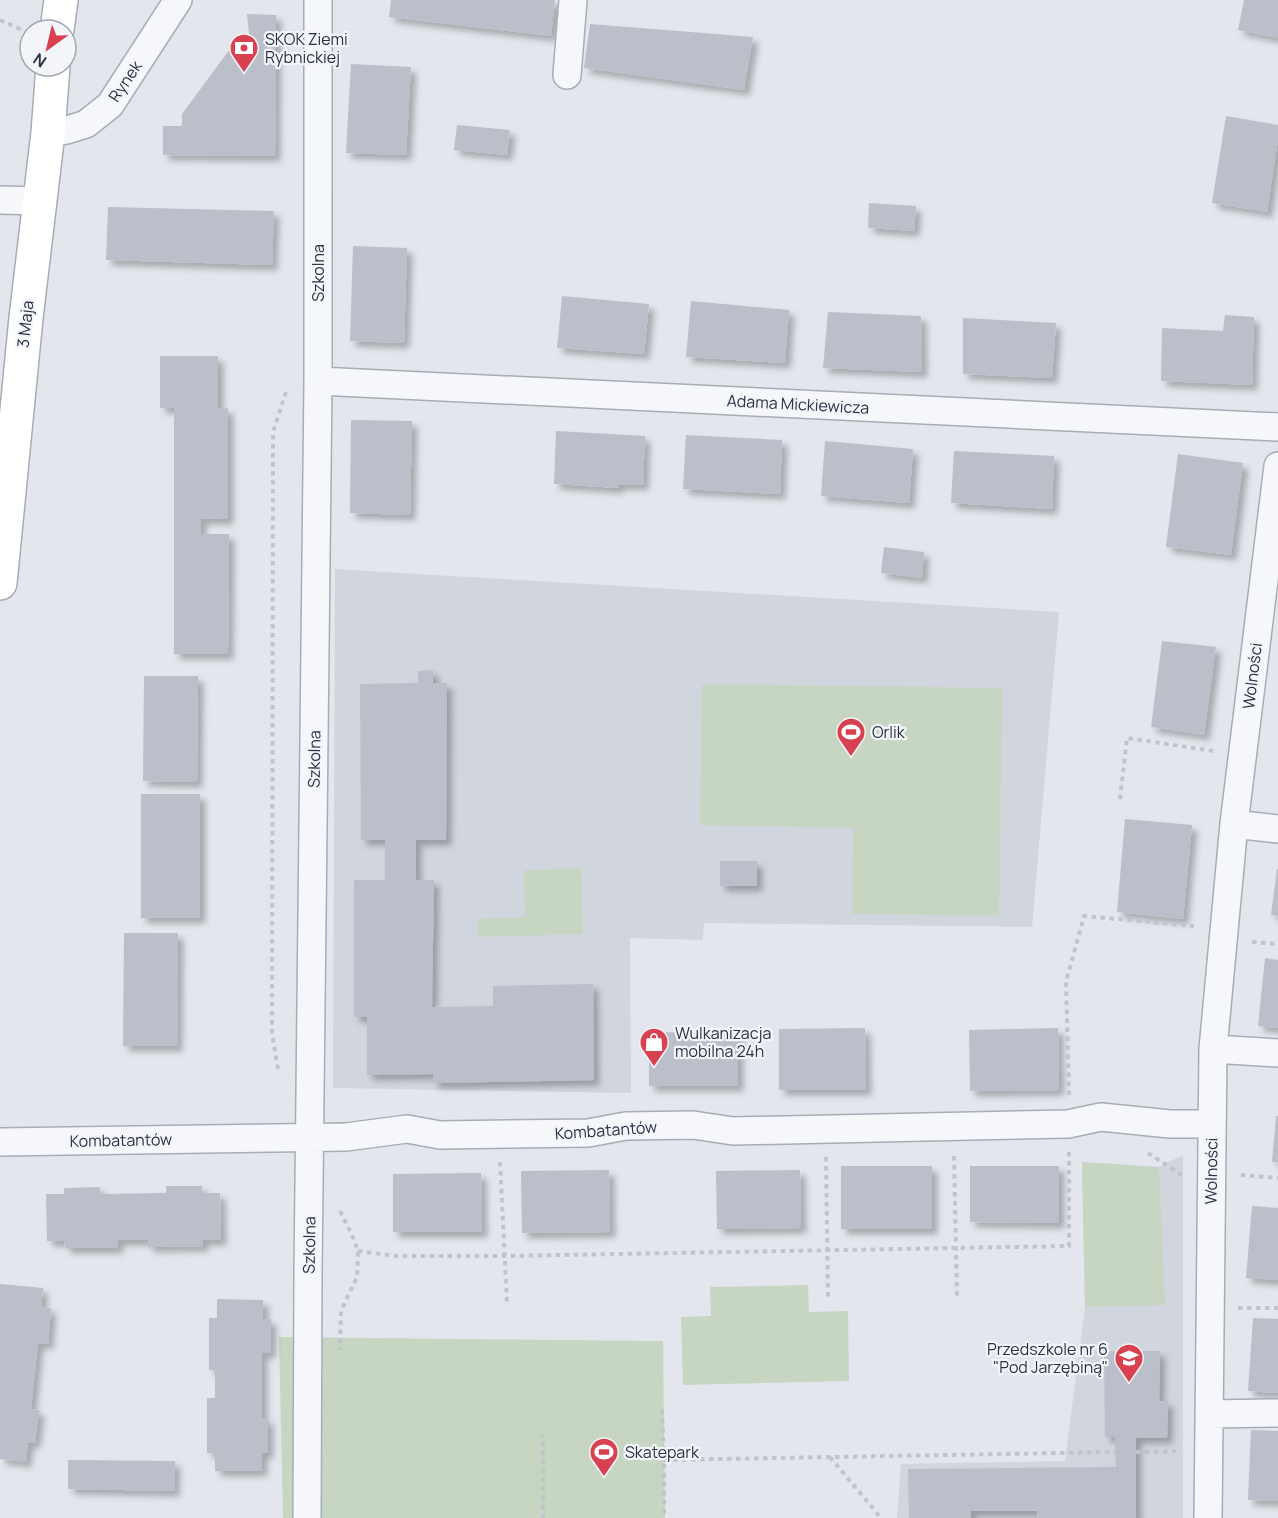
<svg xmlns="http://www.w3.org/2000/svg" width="1278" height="1518" viewBox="0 0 1278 1518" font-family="Manrope,sans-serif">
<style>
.built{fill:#d1d5de}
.green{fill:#c7d6c3}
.building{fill:#babfca;filter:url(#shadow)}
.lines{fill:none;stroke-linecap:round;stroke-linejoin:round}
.minor-casing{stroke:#a7acb7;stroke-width:30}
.secondary-casing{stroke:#a7acb7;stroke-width:36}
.path{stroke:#c1c4cb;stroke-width:4;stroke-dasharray:4.5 4.5;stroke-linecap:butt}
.minor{stroke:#f6f7fa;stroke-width:27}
.secondary{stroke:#fff;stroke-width:33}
.labels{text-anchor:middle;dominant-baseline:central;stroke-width:4.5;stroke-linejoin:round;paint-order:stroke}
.poi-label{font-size:16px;fill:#293245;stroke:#f3f5f9;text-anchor:start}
.street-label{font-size:16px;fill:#293245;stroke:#f3f5f9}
</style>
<defs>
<filter id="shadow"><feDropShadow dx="5.5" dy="5.5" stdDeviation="3" flood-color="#0004"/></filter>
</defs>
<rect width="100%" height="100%" fill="#e3e6ec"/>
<path class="built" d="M335 569 1059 612 1032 927 704 923 703 940 630 938 631 1093 333 1088Z
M1183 1155V1518H897L901 1464 1065 1461 1085 1307 1082 1162 1159 1167Z"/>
<path class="green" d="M702 684 1002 688 999 916 852 914 853 828 700 825Z
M581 868 583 934 478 937V919L525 917 524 870Z
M1082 1162 1159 1167 1165 1305 1085 1307Z
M808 1285 809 1312 848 1311 849 1381 683 1385 681 1317 711 1316 710 1287Z
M279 1337 663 1341 665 1518H283Z"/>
<path class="building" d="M391 0H555L551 36 389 17Z
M1244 0H1278V38L1238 30Z
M247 14 276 15 275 156 163 155V126H182V114L241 34H249Z
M590 24 753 37 744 90 584 68Z
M351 64 411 67 406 155 346 153Z
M1226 116 1278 125V139L1267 212 1212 203Z
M457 125 510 130 507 155 454 150Z
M869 203 916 206 914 231 868 228Z
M108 207 274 211 272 265 106 260Z
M353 246 407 248 404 343 350 341Z
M562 296 649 304 644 354 557 348Z
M691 301 789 310 785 363 686 357Z
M828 312 921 316 922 372 823 368Z
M1225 315 1254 317 1252 385 1161 381 1162 328 1223 331Z
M963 318 1056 323 1052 378 963 374Z
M160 356H218V409L228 408V519H201V534H229L228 654H174V408H160Z
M351 420 412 421 410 515 350 513Z
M556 431 645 436 643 485 619 484 618 488 554 484Z
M686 435 782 440 780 494 683 489Z
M825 441 913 449 909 503 821 496Z
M954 451 1054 456 1052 509 951 503Z
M1178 454 1243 463 1231 555 1166 547Z
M884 547 924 552 922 578 881 573Z
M1162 641 1216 647 1204 735 1151 727Z
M433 670V683H447L446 840H416V880H434L432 1007 493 1006V986L593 984 594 1080 433 1083V1074L367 1075V1017H354V880H385V840H361L360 684 418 683V671Z
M144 676H198L197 782 143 781Z
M141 794H200V918H141Z
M1125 819 1192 825 1183 919 1117 912Z
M720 861H757V886H720Z
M1277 869H1278V916L1271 915Z
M124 933H178L177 1046H123Z
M1265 958 1278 960V1028L1258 1026Z
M865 1028 866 1090H779V1029Z
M1058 1028 1059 1090 970 1091 969 1030Z
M649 1032 738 1033V1086H649Z
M1276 1116H1278V1162H1272Z
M841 1166H932V1229H841Z
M970 1166H1059V1223L970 1222Z
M609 1170 610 1232 522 1233 521 1171Z
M800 1170 801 1228 717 1229 716 1171Z
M481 1173 482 1232H393V1174Z
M166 1186H202V1193H220L221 1240H203V1246L148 1247V1240H118V1248H65L64 1241H47L46 1194H64V1188L100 1187V1194L166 1193Z
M1252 1206 1278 1208V1280L1246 1278Z
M0 1284 43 1288 41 1307 51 1308 48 1344 38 1343 31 1409 39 1410 35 1443 28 1442 26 1462 0 1459Z
M217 1299 263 1300V1319H271L270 1353H262V1419L268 1418V1453H262V1471H215V1453H207V1398H215V1370H209V1318H217Z
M1253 1318 1278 1319V1393L1248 1391Z
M1104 1351H1160L1159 1401H1168L1167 1438H1136V1518H1038L1037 1511H971V1518H909L908 1469 1116 1467 1115 1437H1105Z
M1251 1430 1278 1431V1501L1248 1500Z
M68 1460 175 1461 174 1491 68 1489Z"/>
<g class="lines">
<g class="minor-casing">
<path id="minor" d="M567 75 573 0
M48 133 67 130 86 124 110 105 178 0
M0 200 39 201
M318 381 1278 427
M1234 824 1278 829
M1213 1049 1278 1053
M0 1142 346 1137 407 1129 440 1135 588 1133 626 1126 693 1125 733 1131 1068 1124 1101 1117 1170 1124H1211
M1209 1414 1278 1413
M307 1518 308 1273 318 381V0
M1208 1518 1213 1049 1234 824 1278 466"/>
</g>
<g class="secondary-casing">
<path id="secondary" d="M57 30 61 0
M0 583 26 318 48 133 53 66"/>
</g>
<path class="path" d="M0 20 27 32
M1120 799 1127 738 1214 751
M1252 942 1278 944
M278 1069 272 1033 273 432 287 389
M1069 1095 1066 982 1084 916 1194 926
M1148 1153 1182 1175
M954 1156 957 1296
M826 1157 828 1300
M500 1162 507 1302
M1241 1175 1278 1178
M340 1211 352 1235 358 1251 357 1277 341 1311 340 1350
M358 1251 396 1256H503L1069 1246V1152
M1238 1308H1278
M662 1410 664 1460V1518
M1136 1452 1180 1451
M830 1457 881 1518
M664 1460 1116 1452
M543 1518V1434"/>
<use href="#minor" class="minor"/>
<use href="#secondary" class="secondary"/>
</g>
<defs>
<g id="bank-pin" transform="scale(1.5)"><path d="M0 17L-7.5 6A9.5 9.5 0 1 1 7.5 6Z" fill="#d74150" stroke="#f3f5f9"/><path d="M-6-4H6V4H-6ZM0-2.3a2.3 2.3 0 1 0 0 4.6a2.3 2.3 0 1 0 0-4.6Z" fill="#fff"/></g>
<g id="stadium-pin" transform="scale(1.5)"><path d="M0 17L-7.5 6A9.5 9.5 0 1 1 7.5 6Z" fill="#d74150" stroke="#f3f5f9"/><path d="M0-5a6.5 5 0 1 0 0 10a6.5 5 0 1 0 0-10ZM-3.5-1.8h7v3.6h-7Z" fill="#fff"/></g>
<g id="shop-pin" transform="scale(1.5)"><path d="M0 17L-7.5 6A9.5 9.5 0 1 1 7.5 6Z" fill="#d74150" stroke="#f3f5f9"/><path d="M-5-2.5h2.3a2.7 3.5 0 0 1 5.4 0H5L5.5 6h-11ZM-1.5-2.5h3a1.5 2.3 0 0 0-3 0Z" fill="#fff"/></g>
<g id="school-pin" transform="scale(1.5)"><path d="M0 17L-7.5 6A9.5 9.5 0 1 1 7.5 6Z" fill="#d74150" stroke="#f3f5f9"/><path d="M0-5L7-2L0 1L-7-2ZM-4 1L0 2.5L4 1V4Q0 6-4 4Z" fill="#fff"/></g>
</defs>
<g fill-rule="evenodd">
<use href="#bank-pin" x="244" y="48"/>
<use href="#stadium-pin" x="851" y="732"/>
<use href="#shop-pin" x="654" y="1042"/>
<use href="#school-pin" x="1129" y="1358"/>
<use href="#stadium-pin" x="604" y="1452"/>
</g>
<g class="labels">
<g class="poi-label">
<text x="265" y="39">SKOK Ziemi<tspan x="265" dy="18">Rybnickiej</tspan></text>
<text x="872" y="732">Orlik</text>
<text x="675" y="1033">Wulkanizacja<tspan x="675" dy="18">mobilna 24h</tspan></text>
<text x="1108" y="1349" text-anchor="end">Przedszkole nr 6<tspan x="1108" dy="18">"Pod Jarzębiną"</tspan></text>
<text x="625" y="1452">Skatepark</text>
</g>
<g class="street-label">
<text transform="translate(125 81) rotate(-56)">Rynek</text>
<text transform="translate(318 273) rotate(-90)">Szkolna</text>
<text transform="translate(25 324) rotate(-84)">3 Maja</text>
<text transform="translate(798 404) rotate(3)">Adama Mickiewicza</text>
<text transform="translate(1252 676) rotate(-83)">Wolności</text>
<text transform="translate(314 759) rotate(-89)">Szkolna</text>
<text transform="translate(606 1130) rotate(-4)">Kombatantów</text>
<text transform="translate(121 1140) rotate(-1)">Kombatantów</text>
<text transform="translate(1211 1171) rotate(-89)">Wolności</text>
<text transform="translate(309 1245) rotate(-89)">Szkolna</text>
</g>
</g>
<g transform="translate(48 48) rotate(214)"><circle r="28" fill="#f3f5f9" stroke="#a2a7b1" stroke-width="1.5"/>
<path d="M0-4.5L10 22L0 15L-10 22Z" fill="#d74150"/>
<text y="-9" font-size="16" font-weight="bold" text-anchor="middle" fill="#293245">N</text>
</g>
</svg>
